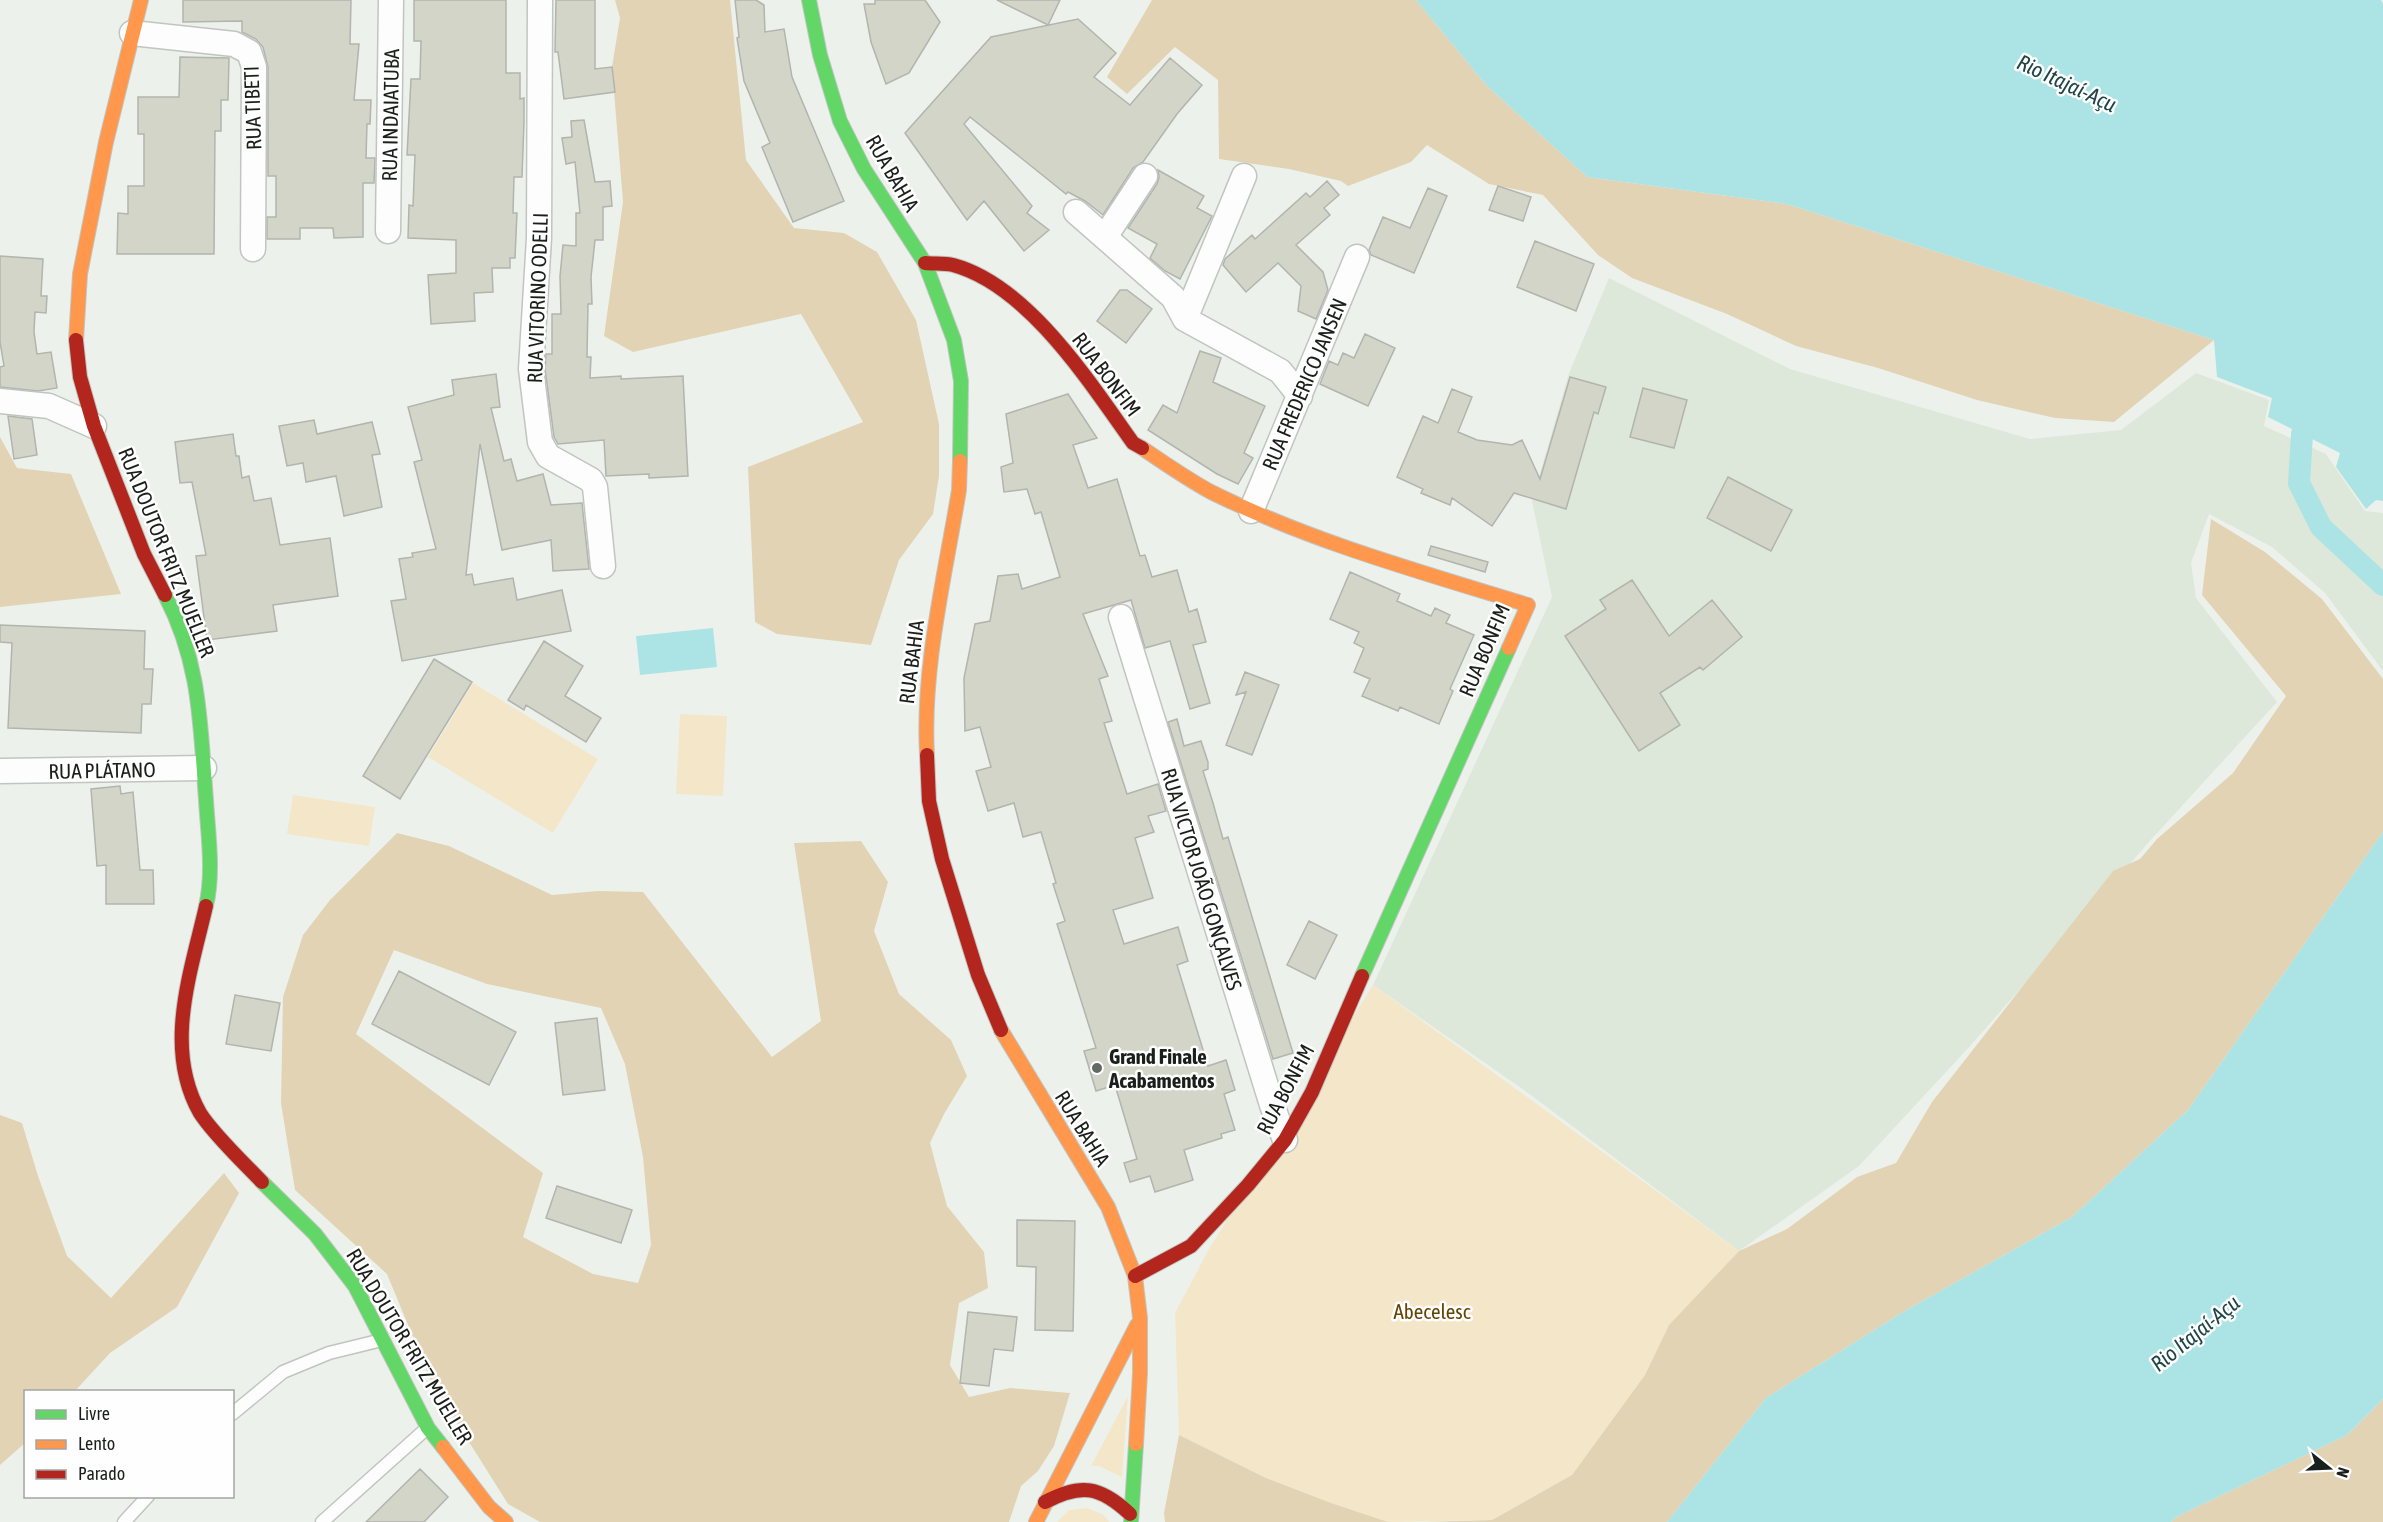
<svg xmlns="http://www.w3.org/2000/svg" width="2383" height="1522" viewBox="0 0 2383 1522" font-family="'Asap Condensed',sans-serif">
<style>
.built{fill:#dde8da}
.green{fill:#f4e6c9}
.forest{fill:#e2d3b4;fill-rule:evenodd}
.water{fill:#ace3e5}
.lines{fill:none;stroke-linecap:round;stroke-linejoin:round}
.canal{stroke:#ace3e5;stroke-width:22}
.building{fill:#d3d5c8;stroke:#b2b4ae;stroke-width:1.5}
.lane-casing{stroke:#c1c5c1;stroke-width:15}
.street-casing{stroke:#c1c5c1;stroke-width:27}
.fast-casing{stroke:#c1c5c1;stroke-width:16}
.slow-casing{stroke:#c1c5c1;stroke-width:16}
.jam-casing{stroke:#c1c5c1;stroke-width:16}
.lane{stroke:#fcfdfc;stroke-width:12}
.street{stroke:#fcfdfc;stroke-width:24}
.fast{stroke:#63d668;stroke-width:14}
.slow{stroke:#ff974d;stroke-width:14}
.jam{stroke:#b3261e;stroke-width:14}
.poi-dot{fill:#646964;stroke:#fefefe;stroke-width:2}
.labels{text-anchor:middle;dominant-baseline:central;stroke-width:5;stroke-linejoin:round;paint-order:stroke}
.street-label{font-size:21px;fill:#1b1f1b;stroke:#fefefe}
.poi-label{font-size:21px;font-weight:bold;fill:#1b1f1b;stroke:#fefefe;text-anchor:start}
.park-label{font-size:21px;fill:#644504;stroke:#fefefe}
.water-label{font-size:22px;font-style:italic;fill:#204547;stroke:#fefefe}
</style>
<rect width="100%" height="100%" fill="#ecf2eb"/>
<path class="built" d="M1609 278 1790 369 2030 439 2121 430 2196 373 2269 400 2264 426 2326 454 2365 511 2383 513V671L2325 593 2272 547 2209 514 2191 563 2196 598 2277 702 2149 842 1971 1045 1859 1166 1739 1251 1528 1093 1373 985 1552 597 1532 501 1569 373Z"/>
<path class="green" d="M473 683 598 759 553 833 428 757Z
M680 714 727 716 723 796 676 794Z
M293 795 375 807 369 846 287 834Z
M1373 985 1739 1251 1669 1325 1645 1375 1572 1475 1492 1520 1388 1522 1331 1503 1266 1478 1179 1435 1175 1313 1209 1249Z
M1128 1396 1122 1477 1099 1466H1091Z
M1087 1508 1104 1515 1109 1522H1057L1069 1510Z"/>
<path class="forest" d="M615 0H730L746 160 794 228 844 233 877 252 916 320 939 424V476L933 514 899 560 871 645 777 634 755 622 748 467 863 422 801 314 633 352 604 336 623 202 612 67 620 18Z
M1152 0H1416L1486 85 1587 177 1787 204 2214 340 2114 422 2055 418 1977 400 1878 368 1796 346 1727 314 1632 278 1598 255 1543 195 1489 184 1427 145 1411 162 1348 186 1341 181 1289 169 1219 159 1218 80 1175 47 1127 94 1107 77Z
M0 437 17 468 71 474 121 594 0 607Z
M2211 519 2265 552 2322 599 2383 679V832L2188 1110 2072 1217 1903 1312 1766 1398 1667 1522H1426L1492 1520 1572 1475 1645 1375 1669 1325 1739 1251 1787 1229 1857 1177 1896 1163 1932 1102 2113 871 2140 859 2157 839 2233 773 2286 696 2202 595Z
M397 833 449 846 552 895 598 891 643 892 772 1057 821 1021 794 843 861 841 888 882 874 931 899 994 951 1040 967 1076 944 1114 930 1143 947 1206 984 1252 988 1288 959 1303 950 1365 969 1397 1010 1388 1070 1393 1054 1446 1038 1471 1021 1486 1009 1522H540L508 1504 432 1383 387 1274 295 1190 281 1103 283 997 303 935 330 900ZM394 950 487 984 601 1008 625 1064 643 1157 651 1245 638 1283 593 1274 523 1237 543 1173 356 1034Z
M0 1115 22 1123 38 1176 67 1256 111 1298 224 1173 239 1193 177 1307 110 1353 75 1391 26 1392 25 1443 0 1465Z
M2383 1399V1522H2171L2178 1516 2347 1435Z
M1179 1435 1266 1478 1331 1503 1388 1522H1165L1164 1513Z"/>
<path class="water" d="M1416 0H2381L2383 4V501L2376 500 2366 509 2336 467 2340 453 2268 417 2272 398 2217 377 2214 340 1787 204 1587 177 1486 85Z
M713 628 717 667 640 675 636 636Z
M2383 832V1399L2347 1435 2178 1516 2171 1522H1667L1766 1398 1903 1312 2072 1217 2188 1110Z"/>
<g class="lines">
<path class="canal" d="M2302 434 2299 483 2321 527 2383 585"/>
</g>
<path class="building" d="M183 0H351L350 44H359L354 100H371L370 124H367L366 158H375L374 183H363V237L334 238 333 228H300V239H267V217H276V176H268V67L263 47 256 39 242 32V21L183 22Z
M414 0H506V73H520V99L524 98V122L522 177H514L513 213H517L515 258H510V268H492L493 292 474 293 475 321 431 324 428 275 456 273V240L408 238 409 205 413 206 415 155H407L411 79H420L421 41H414Z
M556 0H595V69L612 67 615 92 564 99 558 52H555Z
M735 0H756L764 5 765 32 784 29 792 77 844 201 793 222 762 147 770 143 744 81 737 38 739 37Z
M875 0H925L940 22 909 73 886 84 871 42 864 4H875Z
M997 0H1060L1048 25Z
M1078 19 1116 53 1094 77 1130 105 1170 58 1202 85 1177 114 1143 162 1133 168 1103 215 1085 201 1068 192 1066 194 970 117 964 124 1032 206 1027 213 1049 230 1024 251 984 201 967 220 905 133 991 37Z
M180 57 229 58 228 100H221V131H215L214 254H117L118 213 128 214V186H144V134H138V97H179Z
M584 120 595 182 610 181 612 206 603 207V240H595L591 277 592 304H588L587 357H591L590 378 621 376V379L683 376 688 476 649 478V474L606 476 604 440 558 444 554 437 545 369 546 354H552V314H561L560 276 563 245 576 246V213H580L575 162 566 164 562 138 572 137 571 121Z
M1158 170 1204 196 1197 208 1212 216 1180 279 1165 271 1150 258 1157 244 1128 228 1157 184 1159 177Z
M1327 181 1339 195 1324 208 1330 215 1296 245 1323 272 1328 290 1316 319 1298 311 1301 286 1278 263 1246 292 1223 265 1225 259 1252 235 1255 239 1306 193 1310 197Z
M1498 186 1531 197 1523 221 1489 210Z
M1428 188 1447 196 1414 273 1371 255 1369 250 1383 217 1410 228Z
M1535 241 1594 264 1576 311 1517 287Z
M0 256 43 259 41 296H47L46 313 35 312 34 332 37 354 51 352 57 388 38 391 0 387V367L4 366 0 342Z
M1120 290H1127L1152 309 1126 343 1097 321Z
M1365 334 1395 348 1368 406 1320 384 1329 361 1338 365 1343 353 1354 358Z
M1200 351 1221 358 1213 382 1265 406 1244 453 1253 458 1238 484 1217 474 1148 430 1163 405 1177 413Z
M496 374 500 407 491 408 504 461 511 459 517 481 543 474 551 505 582 503 589 569 553 571 551 540 502 550 480 444 466 575 472 574 474 585 513 578 517 600 562 590 571 631 402 661 391 601 406 599 399 559 413 557 412 553 436 549 414 462 422 460 408 407 454 395 452 380Z
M1570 377 1606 387 1598 414 1594 412 1566 509 1514 493 1492 526 1452 498 1450 505 1421 493 1423 489 1397 477 1423 416 1438 423 1452 389 1472 397 1458 432 1477 440 1512 445 1522 440 1540 479Z
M1643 388 1687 400 1674 448 1630 437Z
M1068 394 1097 438 1073 445 1088 488 1117 479 1140 556 1145 555 1152 577 1177 570 1189 612 1197 609 1206 642 1193 645 1210 703 1190 709 1170 641 1145 648 1131 600 1083 614 1108 676 1099 679 1112 721 1104 723 1127 794 1158 784 1166 811 1148 816 1154 832 1135 838 1153 898 1113 910 1124 944 1178 927 1188 961 1177 965 1208 1066 1226 1060 1235 1090 1224 1094 1235 1130 1221 1134 1222 1138 1184 1150 1193 1180 1155 1192 1150 1176 1130 1182 1124 1163 1137 1159 1115 1085 1096 1091 1084 1051 1096 1048 1057 924 1065 921 1053 884 1056 883 1041 832 1023 837 1014 803 988 811 976 771 991 767 980 727 965 731 964 678 975 624 990 621 998 576 1018 574 1022 589 1060 577 1041 512 1035 514 1027 489 1004 492 1001 467 1013 463 1006 414Z
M8 416 32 419 37 455 14 459Z
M314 420 317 434 372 422 380 454 372 455 382 507 344 516 336 476 306 482 303 463 287 466 279 426Z
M233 434 236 456H239L242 478 249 476 254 501 271 498 280 545 330 538 338 596 273 605 277 631 207 640 196 556 206 555 192 482 180 483 175 442Z
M1728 477 1792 510 1771 551 1707 518Z
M1431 546 1488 562 1485 572 1428 555Z
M1350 572 1400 594 1397 601 1431 616 1435 608 1450 615 1446 623 1474 635 1450 689 1453 691 1439 724 1400 707 1398 711 1362 696 1370 679 1354 672 1364 648 1354 643 1359 632 1330 619Z
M1632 580 1669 636 1712 600 1742 637 1703 670 1700 667 1660 693 1680 725 1639 751 1565 636 1606 609 1600 600Z
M0 625 145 631 144 669H153L151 704H142L141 733 8 728 12 643 0 642Z
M544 641 583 666 565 696 601 718 586 742 526 705 524 710 508 700Z
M434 659 472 682 400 799 363 776Z
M1245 672 1279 685 1252 755 1226 745 1246 692 1236 695Z
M1177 719 1184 746 1201 741 1208 762V769L1203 771 1213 803 1223 839 1228 837 1293 1053 1273 1059 1168 722Z
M120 786 121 794 133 792 140 870H153L154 904H106V865L97 866 91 789Z
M1309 921 1337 935 1315 979 1287 965Z
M399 971 516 1032 489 1085 372 1024Z
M235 995 280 1003 271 1051 226 1044Z
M597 1018 605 1090 563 1095 555 1023Z
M557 1186 632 1210 621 1243 546 1218Z
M1017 1220 1075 1221 1073 1331 1035 1330 1036 1267 1017 1266Z
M968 1312 1017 1317 1013 1351 994 1349 989 1386 960 1383Z
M420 1469 448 1497 424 1522H366Z"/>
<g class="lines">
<g class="lane-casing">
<path id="lane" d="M232 1414 283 1372 329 1353 382 1340
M124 1522 148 1496
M322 1522 426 1429"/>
</g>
<g class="street-casing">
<path id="street" d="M540 0 539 238 531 369 540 442 548 456 591 480 595 487 603 566
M132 33 234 44 249 52 254 67 253 249
M1076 212 1173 297 1185 319 1280 371 1300 396
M388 231 391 0
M1105 237 1145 176
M1185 319 1244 176
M0 401 49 406 94 426
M1251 511 1357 257
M1121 617 1272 1105 1285 1140
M0 771 204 768"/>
</g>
<g class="fast-casing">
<path id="fast" d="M809 0 820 55 840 121 864 169 925 263 954 340 961 381 960 461
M165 595C201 664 200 724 206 800 208 834 214 872 206 906
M1362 976 1509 648
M262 1182 315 1234 355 1286 428 1428 443 1447
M1131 1522 1136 1444"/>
</g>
<g class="slow-casing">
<path id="slow" d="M76 340 80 274 106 142 141 0
M1142 448C1164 463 1187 479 1211 492 1312 542 1421 572 1528 605L1509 648
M927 755C922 668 945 576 959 490L960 461
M1001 1030 1108 1207 1135 1276 1140 1318V1373L1136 1444
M443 1447 489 1507 506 1522
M1036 1522 1137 1325"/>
</g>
<g class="jam-casing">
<path id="jam" d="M925 263C934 264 944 263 953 265 1028 285 1090 383 1133 443L1142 448
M76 340 80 377 94 426 144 554 165 595
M927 755 929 801 942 859 978 975 1001 1030
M206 906C191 972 163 1048 200 1113 214 1135 243 1162 262 1182
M1135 1276 1191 1246 1248 1185 1285 1140 1312 1092 1362 976
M1045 1502C1081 1483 1100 1486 1130 1514"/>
</g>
<use href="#lane" class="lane"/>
<use href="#street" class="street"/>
<use href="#fast" class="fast"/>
<use href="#slow" class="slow"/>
<use href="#jam" class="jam"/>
</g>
<circle class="poi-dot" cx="1097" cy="1068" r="6"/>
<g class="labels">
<g class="street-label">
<text transform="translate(252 108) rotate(-92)">RUA TIBETI</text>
<text transform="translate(390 115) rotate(-89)">RUA INDAIATUBA</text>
<text transform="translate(893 173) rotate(60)">RUA BAHIA</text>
<text transform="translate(537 298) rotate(-88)">RUA VITORINO ODELLI</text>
<text transform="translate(1107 374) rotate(53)">RUA BONFIM</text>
<text transform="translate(1304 384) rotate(-67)">RUA FREDERICO JANSEN</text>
<text transform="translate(167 552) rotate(68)">RUA DOUTOR FRITZ MUELLER</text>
<text transform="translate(1484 650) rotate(-67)">RUA BONFIM</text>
<text transform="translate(911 662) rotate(-83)">RUA BAHIA</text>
<text transform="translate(102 770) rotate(-1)">RUA PLÁTANO</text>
<text transform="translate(1202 879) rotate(73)">RUA VICTOR JOÃO GONÇALVES</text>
<text transform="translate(1285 1089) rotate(-62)">RUA BONFIM</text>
<text transform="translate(1083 1128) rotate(58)">RUA BAHIA</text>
<text transform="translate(410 1346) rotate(59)">RUA DOUTOR FRITZ MUELLER</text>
</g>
<g class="poi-label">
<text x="1109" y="1056">Grand Finale<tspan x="1109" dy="24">Acabamentos</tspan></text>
</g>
<g class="park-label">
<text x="1432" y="1311">Abecelesc</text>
</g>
<g class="water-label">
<text transform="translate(2067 83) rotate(25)">Rio Itajaí-Açu</text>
<text transform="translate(2195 1333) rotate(-39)">Rio Itajaí-Açu</text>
</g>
</g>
<rect x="24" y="1390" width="210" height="108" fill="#fefefe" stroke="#a3a5a3" stroke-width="1.5"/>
<rect x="36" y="1410" width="30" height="9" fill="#63d668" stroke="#a3a5a3" stroke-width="1.5"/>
<text x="78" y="1420" font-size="18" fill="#1b1f1b">Livre</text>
<rect x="36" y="1440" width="30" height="9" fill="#ff974d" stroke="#a3a5a3" stroke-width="1.5"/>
<text x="78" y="1450" font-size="18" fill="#1b1f1b">Lento</text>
<rect x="36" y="1470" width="30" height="9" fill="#b3261e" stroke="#a3a5a3" stroke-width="1.5"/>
<text x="78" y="1480" font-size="18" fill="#1b1f1b">Parado</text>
<g transform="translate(2329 1468) rotate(108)" stroke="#fefefe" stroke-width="4.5" paint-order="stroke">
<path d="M0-4.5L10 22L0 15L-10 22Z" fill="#1b1f1b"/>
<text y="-9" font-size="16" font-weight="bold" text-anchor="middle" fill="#1b1f1b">N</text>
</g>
</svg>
